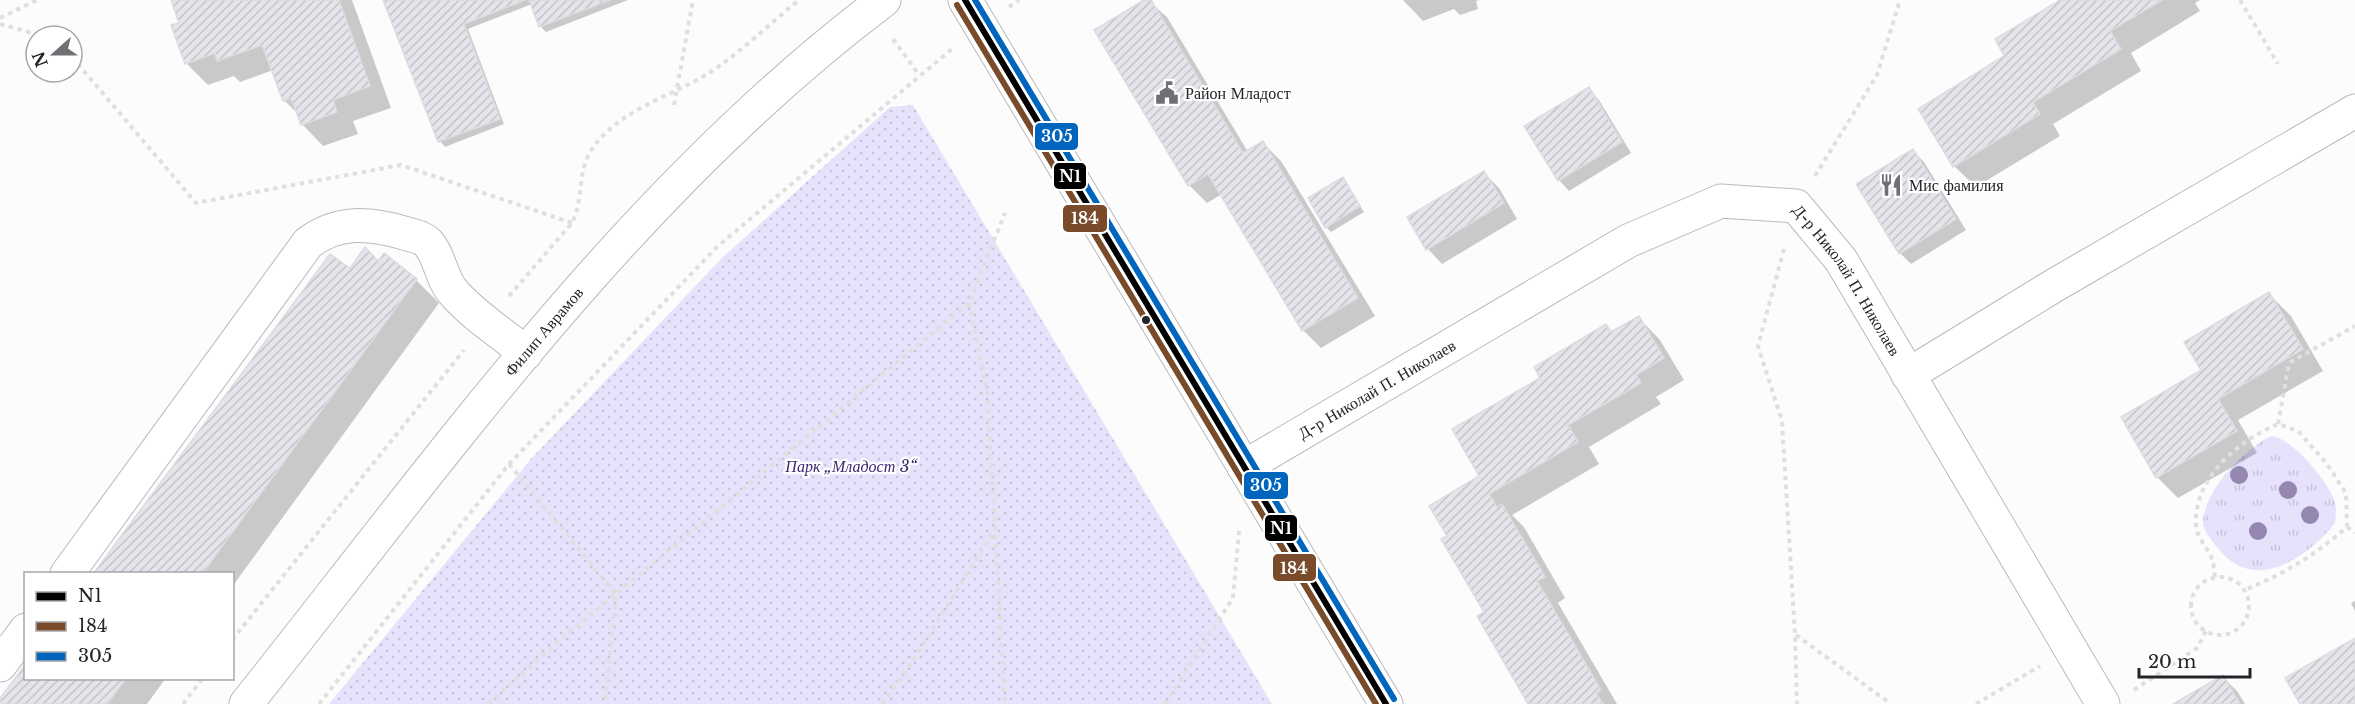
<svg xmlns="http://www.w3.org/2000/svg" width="2355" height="704" viewBox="0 0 2355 704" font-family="'Libre Baskerville',serif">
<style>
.grass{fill:url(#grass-tufts)}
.park{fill:url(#park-dots)}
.shadow{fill:#0003}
.building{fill:url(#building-hatch);stroke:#dddce0;stroke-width:1.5}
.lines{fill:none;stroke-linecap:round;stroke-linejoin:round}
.minor-casing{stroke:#bab9bd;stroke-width:35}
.path{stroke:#dfdfdf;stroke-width:4;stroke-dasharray:4.5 4.5;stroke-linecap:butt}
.minor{stroke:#fff;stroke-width:33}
.bus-1-casing{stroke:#fff;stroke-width:10}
.bus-2-casing{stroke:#fff;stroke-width:10}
.bus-3-casing{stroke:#fff;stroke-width:10}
.bus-1{stroke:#000;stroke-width:6}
.bus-2{stroke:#7a4b2a;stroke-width:6}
.bus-3{stroke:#0065bd;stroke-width:6}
.tree{fill:#9487b0}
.bus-dot{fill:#242329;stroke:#fff;stroke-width:2}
.labels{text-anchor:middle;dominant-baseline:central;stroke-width:4.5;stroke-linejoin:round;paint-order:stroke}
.poi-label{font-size:16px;fill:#242329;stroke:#fff;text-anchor:start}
.street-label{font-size:16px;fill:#242329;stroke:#fff}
.park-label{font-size:16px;font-style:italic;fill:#3e2871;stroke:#fff}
.line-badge{stroke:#fff;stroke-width:2}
.badge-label{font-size:16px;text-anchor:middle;font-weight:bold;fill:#fff}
</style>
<defs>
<pattern id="grass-tufts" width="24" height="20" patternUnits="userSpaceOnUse" patternTransform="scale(1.5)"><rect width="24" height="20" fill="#e7e2fc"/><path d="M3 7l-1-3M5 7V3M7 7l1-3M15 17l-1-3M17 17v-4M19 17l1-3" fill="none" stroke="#c6c2d8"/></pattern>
<pattern id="park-dots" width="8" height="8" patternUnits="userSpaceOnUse" patternTransform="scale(1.5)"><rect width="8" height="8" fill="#e7e2fc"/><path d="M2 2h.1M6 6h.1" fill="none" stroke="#c6c2d8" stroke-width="1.8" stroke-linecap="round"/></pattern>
<pattern id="building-hatch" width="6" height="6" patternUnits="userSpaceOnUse" patternTransform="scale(1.5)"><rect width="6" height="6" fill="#e6e4ea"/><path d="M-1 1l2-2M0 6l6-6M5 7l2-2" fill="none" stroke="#c5c3c9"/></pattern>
</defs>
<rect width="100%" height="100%" fill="#fcfcfd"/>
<path class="grass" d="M2271 436C2292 438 2326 479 2334 499 2337 506 2336 515 2335 523 2307 559 2252 595 2217 547 2211 539 2202 530 2203 519 2208 486 2244 450 2271 436Z"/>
<path class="park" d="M913 105 1272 704H329L531 459 723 257 890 107Z"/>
<path class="shadow" d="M177 0H352L391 108 353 121 358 134 323 146 302 124 299 115 284 100 273 70 240 82 234 76 208 85 186 63Z
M385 0H628L546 32 540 26 532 4 468 29 504 124 445 147 440 141Z
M1147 0 1167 17 1248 152 1263 143 1281 161 1375 316 1321 348 1303 330 1222 194 1207 203 1189 185 1096 31Z
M1403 0H1480L1476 1 1478 9 1460 15 1454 9 1423 21Z
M2063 0H2200L2195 3 2200 11 2131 53 2141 71 2053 124 2060 136 1976 187 1954 166 2006 56Z
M1589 89 1599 100 1631 153 1569 191 1559 180Z
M1913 151 1924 162 1966 230 1911 264 1900 253Z
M1484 173 1499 188 1517 219 1442 264 1428 249 1409 218Z
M1343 179 1364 212 1331 232 1326 227Z
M378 263 416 280 439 303 232 587V574H94L350 270Z
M2269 294 2291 316 2323 371 2238 420 2257 453 2178 498 2157 477 2203 371Z
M1639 318 1660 340 1684 380 1656 397 1661 404 1589 447 1599 464 1512 515 1524 527 1565 598 1558 603 1617 704H1530L1449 537 1481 477 1542 378 1606 326 1613 333Z
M2355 601V611L2351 603Z
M2223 677 2237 691 2245 704H2176Z
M26 678H166L147 704H0V701Z"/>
<path class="building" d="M171 0H339L370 86 333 100 337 112 301 125 291 98 283 101 262 45 217 61 215 53 185 64 171 25 179 23Z
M383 0H525L464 24 500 119 438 142Z
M529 0H610L539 27Z
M1144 0H1151L1243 153 1263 141 1358 298 1302 331 1208 174 1188 186 1094 30Z
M2060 0H2162L2110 31 2121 49 2033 102 2040 114 1953 167 1918 109 2004 56 1995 39Z
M1589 87 1622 142 1558 181 1524 126Z
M1913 149 1956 219 1899 254 1856 184Z
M1484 171 1504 203 1426 250 1407 217Z
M1343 177 1360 206 1325 228 1308 198Z
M365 247 378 261 384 253 417 279 202 574H93L330 254 350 268Z
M2269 292 2303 349 2218 399 2237 431 2156 478 2121 417 2201 370 2184 342Z
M1639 316 1664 358 1636 375 1641 383 1568 425 1578 442 1489 494 1497 507 1502 504 1545 577 1537 581 1601 690 1596 693 1603 704H1528L1477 616 1484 612 1441 539 1447 536 1429 506 1479 476 1452 429 1540 378 1534 367 1606 324 1611 332Z
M2355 638V704H2300L2285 678Z
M26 664V678H126L107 704H0V698Z
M2223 675 2240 704H2173Z"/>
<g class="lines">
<g class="minor-casing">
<g id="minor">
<path d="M965 0 1386 704"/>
<path d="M1908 375 2055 285 2355 111"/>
<path id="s1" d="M1244 467 1628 241 1721 201 1796 206 1841 260 2103 704"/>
<path d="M67 574 308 243C338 220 370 223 404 233 413 236 423 237 429 244 441 259 441 279 454 293 474 316 503 334 526 353"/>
<path d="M0 665 26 630"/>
<path id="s2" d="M246 704C442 458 631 190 884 0"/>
</g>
</g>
<path class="path" d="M2240 0 2278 64
M1009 7 1019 0
M0 18 37 0
M0 24 43 36
M893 39 919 75
M72 57 196 203 401 165 572 223
M674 105 693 0
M1815 176 1877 75 1900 0
M1784 249 1758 346 1782 421 1795 635 1797 704
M509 296 572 223C584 199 577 171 592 149 622 106 677 96 718 67 746 47 772 22 799 0
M969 303 987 391 1005 704
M2278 424 2289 363 2355 326
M509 464 616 594 605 704
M2347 527 2355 533
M2215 577C2214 571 2214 564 2212 559 2208 548 2197 538 2196 526 2193 478 2238 441 2278 424L2298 431 2327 464 2346 493 2347 527C2314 556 2285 573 2245 590
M2191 606a29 29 0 1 1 58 0a29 29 0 1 1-58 0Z
M1796 635 1891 704
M232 640 464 350
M2134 690 2197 648 2206 631
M183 704 203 678
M319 704 509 464 718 246 952 49
M488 704 559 641 969 303 1005 213
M882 704 910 665 994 531
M1165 704 1233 598 1239 531
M1976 704 2040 666"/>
<use href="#minor" class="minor"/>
<g class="bus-1-casing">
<path id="bus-1" d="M965 0 1386 704"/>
</g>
<g class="bus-2-casing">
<path id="bus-2" d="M957 5 1376 704"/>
</g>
<g class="bus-3-casing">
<path id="bus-3" d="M975 0 1394 699"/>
</g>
<use href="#bus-1" class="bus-1"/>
<use href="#bus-2" class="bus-2"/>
<use href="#bus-3" class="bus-3"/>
</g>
<g class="tree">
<circle cx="2239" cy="475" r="9"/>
<circle cx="2288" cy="490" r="9"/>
<circle cx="2310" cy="515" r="9"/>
<circle cx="2258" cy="531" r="9"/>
</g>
<defs>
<g id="civic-bare" transform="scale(1.8)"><path d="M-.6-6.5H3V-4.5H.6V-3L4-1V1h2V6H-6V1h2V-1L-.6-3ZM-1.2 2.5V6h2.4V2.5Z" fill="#706f73" stroke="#fff" stroke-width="2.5" paint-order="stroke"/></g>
<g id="restaurant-bare" transform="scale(1.8)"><path d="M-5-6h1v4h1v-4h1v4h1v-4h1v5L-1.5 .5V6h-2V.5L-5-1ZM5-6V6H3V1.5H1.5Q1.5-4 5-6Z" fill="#706f73" stroke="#fff" stroke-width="2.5" paint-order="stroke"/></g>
</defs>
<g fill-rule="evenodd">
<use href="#civic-bare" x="1167" y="93"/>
<use href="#restaurant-bare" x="1891" y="185"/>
</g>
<circle class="bus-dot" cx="1146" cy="320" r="5"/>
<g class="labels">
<g class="poi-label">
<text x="1185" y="93">Район Младост</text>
<text x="1909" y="185">Мис фамилия</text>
</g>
<g class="street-label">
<text stroke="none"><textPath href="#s1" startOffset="712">Д-р Николай П. Николаев</textPath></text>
<text stroke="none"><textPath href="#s2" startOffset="477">Филип Аврамов</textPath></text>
<text stroke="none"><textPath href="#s1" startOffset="154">Д-р Николай П. Николаев</textPath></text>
</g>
<g class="park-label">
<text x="851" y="466">Парк „Младост 3“</text>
</g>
</g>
<g class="line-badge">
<rect x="1034" y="122" width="45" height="29" rx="6" fill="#0065bd"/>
<rect x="1053" y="162" width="34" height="28" rx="6" fill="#000"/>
<rect x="1062" y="204" width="46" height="29" rx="6" fill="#7a4b2a"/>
<rect x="1243" y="471" width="46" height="29" rx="6" fill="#0065bd"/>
<rect x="1264" y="514" width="34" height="28" rx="6" fill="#000"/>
<rect x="1272" y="553" width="45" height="29" rx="6" fill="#7a4b2a"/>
</g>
<g class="badge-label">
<text x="1057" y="142">305</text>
<text x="1070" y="182">N1</text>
<text x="1085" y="224">184</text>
<text x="1266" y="491">305</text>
<text x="1281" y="534">N1</text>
<text x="1294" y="574">184</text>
</g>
<rect x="24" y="572" width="210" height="108" fill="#ffffff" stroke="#a7a7a9" stroke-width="1.5"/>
<rect x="36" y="592" width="30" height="9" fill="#000000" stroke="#a7a7a9" stroke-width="1.5"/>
<text x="78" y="602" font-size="18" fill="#242329">N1</text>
<rect x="36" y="622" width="30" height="9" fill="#7a4b2a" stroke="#a7a7a9" stroke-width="1.5"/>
<text x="78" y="632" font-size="18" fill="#242329">184</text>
<rect x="36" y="652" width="30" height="9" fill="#0065bd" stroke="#a7a7a9" stroke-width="1.5"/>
<text x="78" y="662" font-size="18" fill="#242329">305</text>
<g transform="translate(54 54) rotate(249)"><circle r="28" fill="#ffffff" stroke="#a7a7a9" stroke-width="1.5"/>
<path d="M0-4.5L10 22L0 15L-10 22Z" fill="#706f73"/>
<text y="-9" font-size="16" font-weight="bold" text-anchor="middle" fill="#242329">N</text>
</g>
<path d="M2139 668v9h111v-9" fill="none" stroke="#242329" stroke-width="3"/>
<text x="2148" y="668" font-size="18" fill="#242329" stroke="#ffffff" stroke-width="4.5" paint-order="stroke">20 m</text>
</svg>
